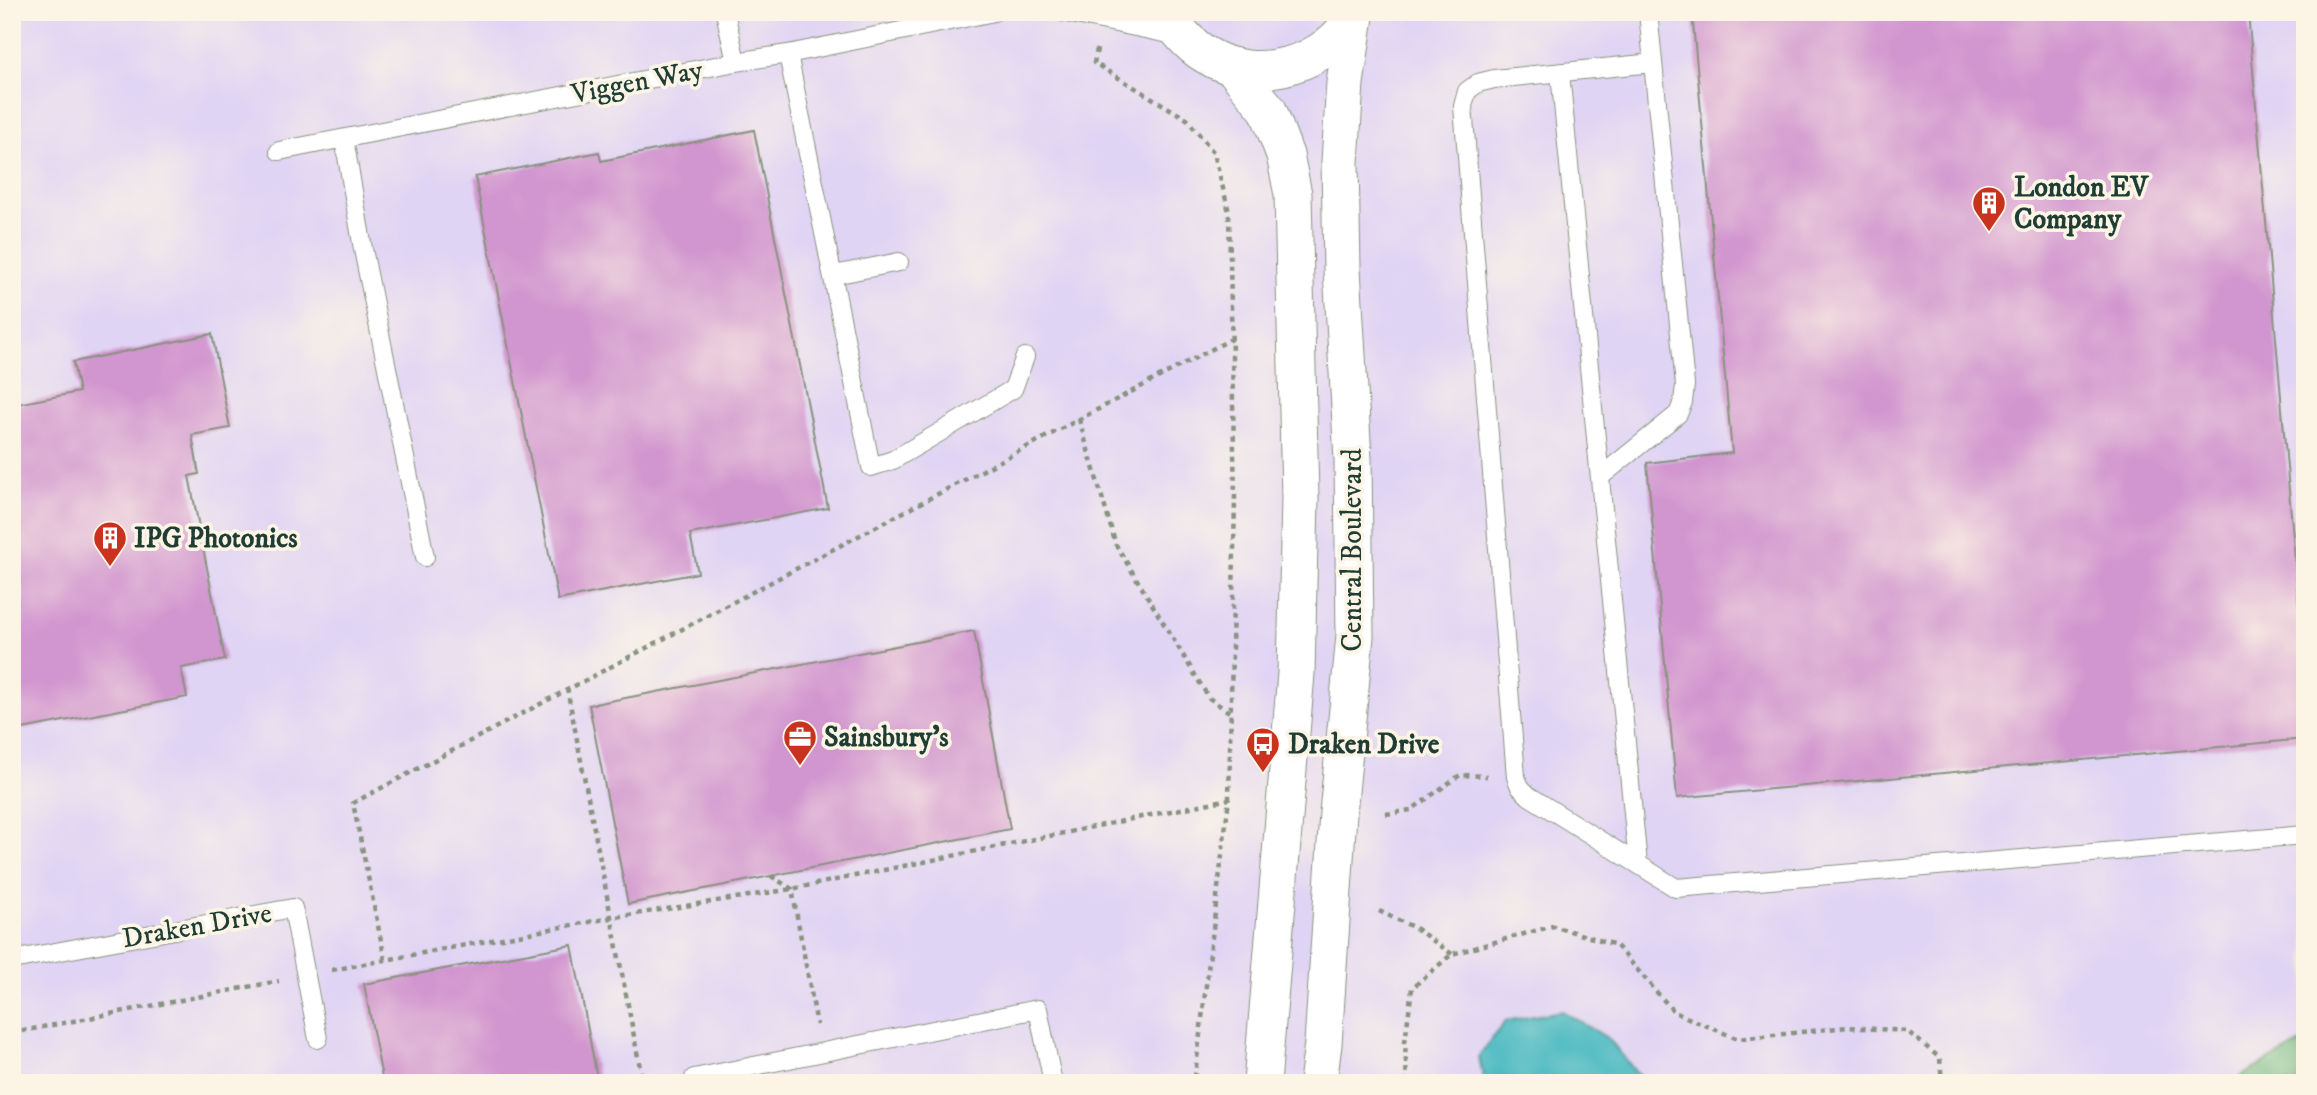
<svg xmlns="http://www.w3.org/2000/svg" width="2317" height="1095" viewBox="0 0 2317 1095" font-family="'IM FELL DW Pica',serif">
<style>
.built{fill:#e0d4f4}
.forest{fill:#69b47c;stroke:#447858;stroke-width:2}
.water{fill:#4bbac2;stroke:#357c7b;stroke-width:2}
.building{fill:#d195cf}
.lines{fill:none;stroke-linecap:round;stroke-linejoin:round}
.lane-casing{stroke:#889280;stroke-width:20}
.street-casing{stroke:#889280;stroke-width:39}
.path{stroke:#889280;stroke-width:4.5;stroke-dasharray:5 5;stroke-linecap:butt}
.lane{stroke:#fff;stroke-width:18}
.street{stroke:#fff;stroke-width:37}
.labels{text-anchor:middle;dominant-baseline:central;stroke-width:7;stroke-linejoin:round;paint-order:stroke}
.street-label{font-size:28px;fill:#1f3d34;stroke:#fcf5e5}
.poi-label{font-size:28px;font-weight:bold;fill:#1f3d34;stroke:#fcf5e5;text-anchor:start}
</style>
<rect width="100%" height="100%" fill="#fcf5e5"/>
<filter id="ink" filterUnits="userSpaceOnUse"><feTurbulence type="fractalNoise" baseFrequency=".0143" numOctaves="2"/><feDisplacementMap in="SourceGraphic" scale="14" xChannelSelector="R" yChannelSelector="G"/><feConvolveMatrix kernelMatrix="1 2 1 2 8 2 1 2 1" color-interpolation-filters="sRGB"/></filter>
<filter id="wash" filterUnits="userSpaceOnUse"><feTurbulence type="fractalNoise" baseFrequency=".00686" numOctaves="4" result="noise"/><feDisplacementMap in="SourceGraphic" scale="28" xChannelSelector="R" yChannelSelector="G"/><feGaussianBlur stdDeviation="1.57" result="paint"/><feColorMatrix in="noise" values="0 0 0 0 0 0 0 0 0 0 0 0 0 0 0 0 0 1.4 0 .05"/><feComposite in="paint" operator="in"/></filter>
<g filter="url(#wash)">
<rect width="100%" height="100%" fill="#f1e8cc"/>
<path class="built" d="M12 12H2305V1041L2228 1083H12Z"/>
<path class="forest" d="M2305 1041V1083H2228Z"/>
<path class="water" d="M1562 1011 1609 1039 1642 1080H1763L1774 1083H1484L1479 1056 1506 1021Z"/>
<g id="blocks">
<path class="building" d="M1692 12H2248L2305 678V739L1677 798 1647 463 1732 453Z
M754 130 828 508 690 534 698 573 558 600 475 177 599 152 601 161Z
M212 334 230 428 192 435 199 474 189 476 225 660 181 668 187 697 12 731V405L79 392 73 362Z
M974 631 1010 829 628 904 589 705Z
M572 945 598 1083H383L364 984Z"/>
</g>
</g>
<g filter="url(#ink)">
<use href="#blocks" fill-opacity="0" stroke="#889280" stroke-width="2"/>
<g class="lines">
<g class="lane-casing">
<path id="lane" d="M725 12 736 62
M1062 12 1179 36
M788 54 871 467 893 460 1013 389 1025 357
M1653 63 1494 79 1478 83 1467 91 1463 106 1516 777 1520 787 1529 796 1676 888 2305 835
M1560 73 1638 864
M344 139 363 249 425 557
M279 151 736 62 788 54 994 12
M834 275 899 262
M1600 477 1678 414 1683 402 1685 385 1648 12
M12 960 293 908 318 1039
M695 1083 694 1078 1038 1009 1053 1083"/>
</g>
<g class="street-casing">
<path id="street" d="M1166 12C1177 30 1188 44 1206 55 1256 86 1329 65 1356 13
M1232 66 1268 110 1285 155 1293 194 1300 498 1296 673 1262 1083
M1318 1083 1323 1044 1338 813 1355 636 1353 459 1342 269 1340 162 1345 83 1355 16"/>
</g>
<path class="path" d="M1097 49 1094 63 1187 119 1214 153 1229 212 1235 499 1229 799 1194 1083
M1079 419 1116 545 1209 698 1229 712
M567 688 643 1083
M1386 814 1411 810 1460 775 1487 776
M771 876 792 889 817 1025
M1379 911 1415 928 1452 954
M385 960 353 803 1233 338
M332 970 610 918 792 889 1229 799
M12 1033 279 981
M1407 1083 1405 1042 1412 988 1452 954 1553 926 1616 945 1674 1012 1738 1039 1847 1027 1907 1031 1940 1058 1942 1083"/>
<use href="#lane" class="lane"/>
<use href="#street" class="street"/>
</g>
</g>
<defs>
<g id="building-pin" transform="scale(1.75)"><path d="M0 17L-7.5 6A9.5 9.5 0 1 1 7.5 6Z" fill="#c8321e" stroke="#fcf5e5"/><path d="M-4-6H4V6H1V3H-1V6H-4ZM-2.5-4.3h1.7v1.8h-1.7ZM.8-4.3h1.7v1.8H.8ZM-2.5-1h1.7V.8h-1.7ZM.8-1h1.7V.8H.8Z" fill="#fff"/></g>
<g id="office-pin" transform="scale(1.75)"><path d="M0 17L-7.5 6A9.5 9.5 0 1 1 7.5 6Z" fill="#c8321e" stroke="#fcf5e5"/><path d="M-6-3h4V-5.5h4V-3h4V5H-6ZM-1-4.5V-3h2v-1.5ZM-6 0V1H6V0Z" fill="#fff"/></g>
<g id="bus-pin" transform="scale(1.75)"><path d="M0 17L-7.5 6A9.5 9.5 0 1 1 7.5 6Z" fill="#c8321e" stroke="#fcf5e5"/><path d="M-5-6H5V4H4V6H2V4H-2V6H-4V4H-5ZM-3.5-4V0h7V-4ZM-3.5 1.2v1.5H-2V1.2ZM2 1.2v1.5H3.5V1.2Z" fill="#fff"/></g>
</defs>
<g fill-rule="evenodd">
<use href="#building-pin" x="1989" y="203"/>
<use href="#building-pin" x="110" y="538"/>
<use href="#office-pin" x="800" y="737"/>
<use href="#bus-pin" x="1263" y="744"/>
</g>
<g class="labels">
<g class="street-label">
<text transform="translate(637 82) rotate(-11)">Viggen Way</text>
<text transform="translate(1352 550) rotate(-90)">Central Boulevard</text>
<text transform="translate(197 926) rotate(-10)">Draken Drive</text>
</g>
<g class="poi-label">
<text x="2014" y="187">London EV<tspan x="2014" dy="32">Company</tspan></text>
<text x="134" y="538">IPG Photonics</text>
<text x="824" y="737">Sainsbury's</text>
<text x="1288" y="744">Draken Drive</text>
</g>
</g>
<rect width="2317" height="1095" fill="none" stroke="#fcf5e5" stroke-width="42"/>
</svg>
